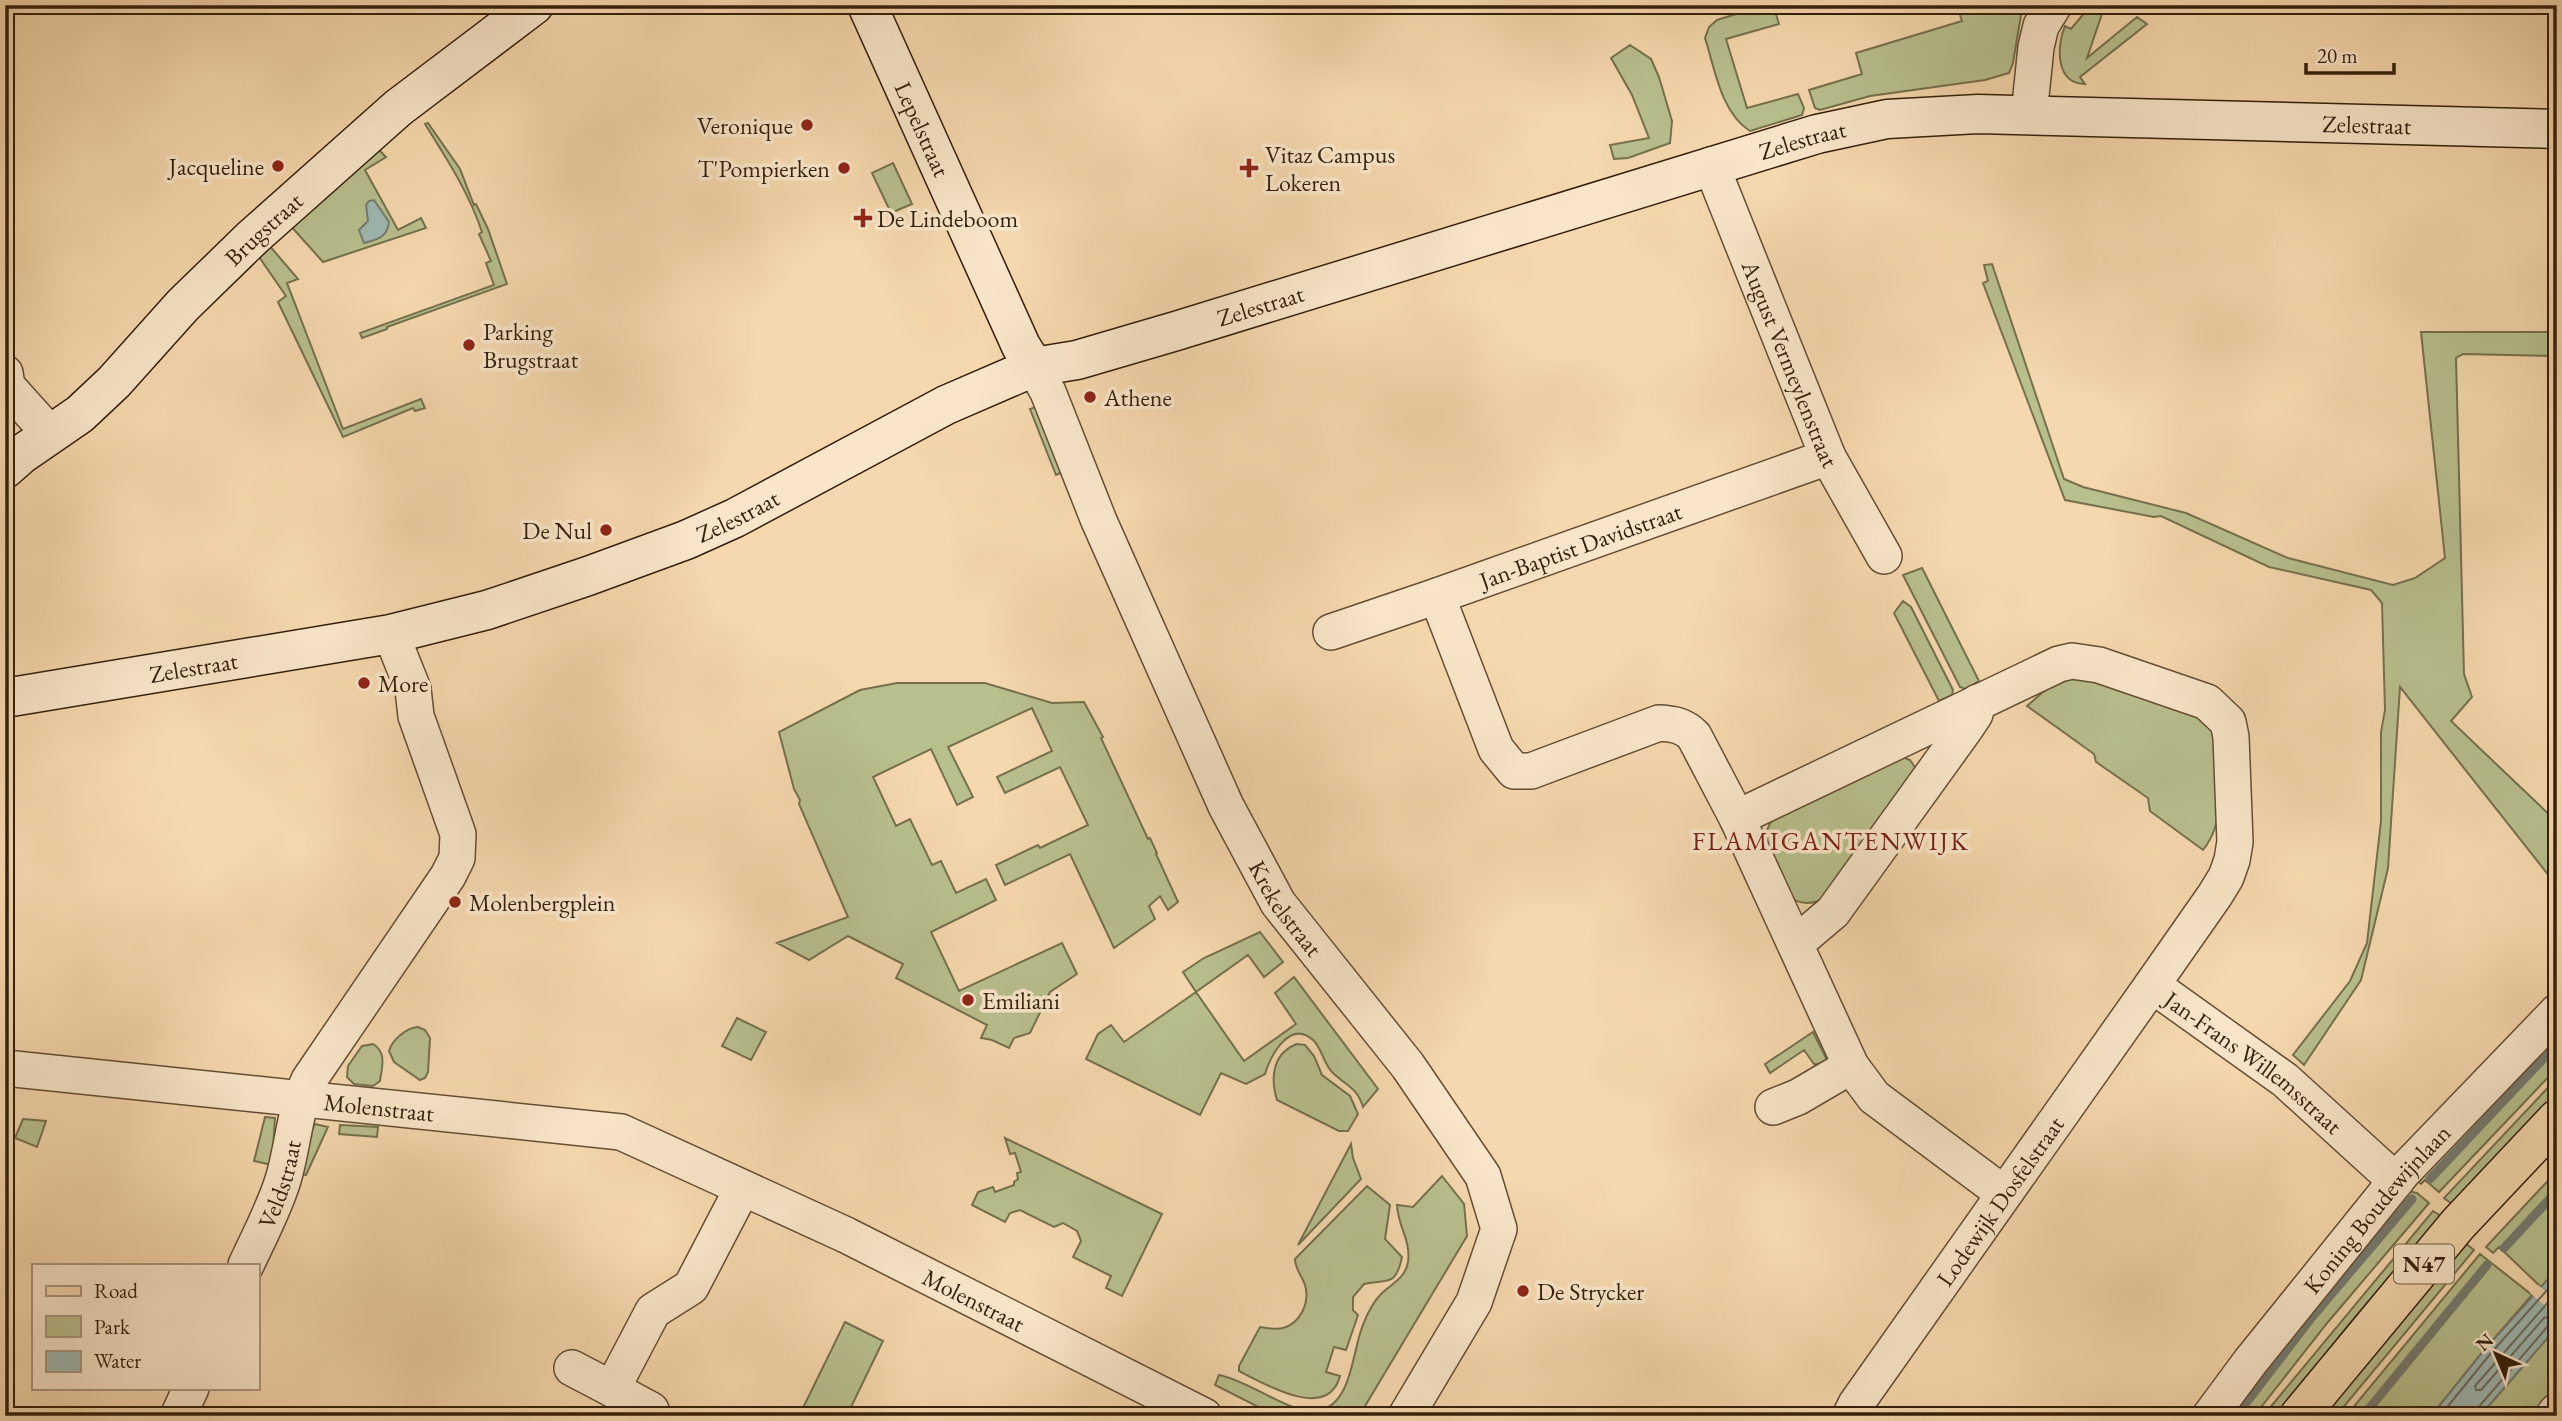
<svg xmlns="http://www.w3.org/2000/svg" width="2562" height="1421" viewBox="0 0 2562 1421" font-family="'EB Garamond',serif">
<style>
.green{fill:#b8c08e;stroke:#76704d;stroke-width:2}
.water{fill:#9eb8b2;stroke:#747b70;stroke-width:2}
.pier{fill:#f6d8ae}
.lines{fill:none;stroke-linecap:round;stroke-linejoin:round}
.shore{stroke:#6a6c5f;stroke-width:2}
.stream{stroke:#747b70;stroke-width:9}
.street-casing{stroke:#654d34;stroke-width:38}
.secondary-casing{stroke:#351f0c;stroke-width:41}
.primary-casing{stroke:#351f0c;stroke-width:41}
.street{stroke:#f9e6ca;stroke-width:35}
.secondary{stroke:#f9e6ca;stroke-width:38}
.primary{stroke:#f6d8ae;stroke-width:38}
.poi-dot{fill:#8f2418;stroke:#f9e6ca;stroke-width:2.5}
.labels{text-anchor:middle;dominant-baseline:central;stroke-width:7;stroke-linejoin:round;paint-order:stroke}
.shield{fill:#f9e6ca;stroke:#705b45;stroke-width:2}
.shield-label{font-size:23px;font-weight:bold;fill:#351f0c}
.street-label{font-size:24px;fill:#351f0c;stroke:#f9e6ca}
.poi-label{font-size:24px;fill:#351f0c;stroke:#f9e6ca;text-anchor:start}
.neighbourhood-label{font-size:26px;letter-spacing:2px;fill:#7a1f14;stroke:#f9e6ca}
</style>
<rect width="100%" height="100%" fill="#f6d8ae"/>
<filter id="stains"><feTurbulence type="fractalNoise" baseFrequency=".00286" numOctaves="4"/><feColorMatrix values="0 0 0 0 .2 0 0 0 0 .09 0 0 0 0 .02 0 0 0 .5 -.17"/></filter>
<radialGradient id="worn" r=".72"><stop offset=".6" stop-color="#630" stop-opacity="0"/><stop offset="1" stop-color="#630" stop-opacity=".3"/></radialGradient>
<path class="green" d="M1765 5H1773L1779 24 1726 39 1747 108 1798 94 1804 108 1802 115 1750 131C1721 113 1715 69 1705 38L1709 27 1717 20Z
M1970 5H2020L2026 9 2021 15 2013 63 2009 73 1985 80 1870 96 1820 110 1815 108 1809 90 1862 74 1856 53 1962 21 1958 9Z
M2091 5H2105L2087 58 2137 17 2147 24 2080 77 2085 84C2056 84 2056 47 2065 26L2071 29Z
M1630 45 1651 59 1659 77 1672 121 1670 143 1628 158 1614 159 1610 145 1649 138 1632 95 1611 58Z
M428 123 460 169 474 205 476 204 488 229 507 284 387 327V329L362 338 360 333 494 285 486 263 491 261 479 234 482 232C469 193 447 159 425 124Z
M379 150 386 157 365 170 398 230 421 218 426 228 323 262 289 224Z
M893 163 912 204 891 213 872 173Z
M268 244 298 279 287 283 343 429 421 399 425 408 415 411 413 408 343 437 278 302 286 296 257 254Z
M1992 264 2064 479 2083 487 2186 513 2288 558 2393 585 2415 578 2445 558 2421 332H2557V356L2463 354 2456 358 2464 674 2472 697 2451 721 2557 822V886L2400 687 2388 868 2361 980 2304 1065 2293 1055 2350 981 2367 943 2381 821V732L2385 710 2382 603 2371 590 2269 567 2161 516 2154 517 2065 500 1983 283 1988 281 1984 265Z
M1040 405 1065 471 1056 475 1030 409Z
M1922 568 1979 681 1965 689 1960 687 1903 575Z
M1903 601 1911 607 1953 690 1952 695 1939 701 1894 613Z
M2070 674 2188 704 2213 724C2217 765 2231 815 2203 850L2150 811 2148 798 2096 762 2094 754 2027 706 2060 677Z
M897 683H985L1052 703 1084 702 1103 737 1101 738 1148 839 1150 838 1157 853 1156 854 1178 902 1168 910 1160 896 1149 906 1155 919 1114 948 1070 854 1005 885 996 865 1038 845 1040 848 1088 825 1060 767 1005 793 997 777 1052 751 1032 708 948 747 973 797 957 805 931 749 873 777 896 826 910 819 932 865 941 861 956 893 986 879 996 900 931 932 959 991 1062 943 1077 974 1050 992 1030 1033 1014 1038 1009 1048 992 1040 981 1038 987 1025 896 978 903 964 848 936 809 960 777 943 848 917 799 804 800 800 794 789 779 732 860 690Z
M1900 756 1910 760 1916 769 1825 899C1779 917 1776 870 1764 837L1770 823 1781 813Z
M1260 932 1283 962 1264 977 1248 955 1196 992 1244 1061 1296 1024 1275 993 1294 977 1378 1089 1363 1107C1357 1087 1346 1086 1332 1072 1323 1063 1322 1048 1313 1040 1290 1019 1270 1056 1265 1074L1246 1084 1221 1073 1200 1115 1086 1059 1098 1034 1111 1025 1124 1042 1196 992 1183 972 1204 958Z
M737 1018 766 1032 751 1060 722 1046Z
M418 1027 425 1030 430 1038 428 1072 425 1078 420 1080 394 1062 389 1051C392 1040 406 1028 418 1027Z
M1813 1032 1829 1064H1814L1804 1050 1770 1073 1765 1064Z
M2557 1033V1068L2439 1192 2425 1180 2421 1184 2416 1180Z
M373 1044C387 1052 382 1067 380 1081L373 1086 354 1084 347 1077 348 1066 362 1046Z
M1297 1044 1305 1045 1314 1056 1322 1075 1350 1096 1358 1114 1348 1131H1339L1277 1100C1270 1077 1273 1053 1297 1044Z
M2557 1078V1094L2452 1204 2444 1198Z
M265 1117 275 1118 272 1165 254 1161Z
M23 1119 46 1121 37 1147 15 1138Z
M315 1124 328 1127 306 1175 299 1173 310 1133Z
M340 1125 378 1127 377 1137 339 1134Z
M1005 1138 1162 1214 1122 1296 1106 1288 1111 1276 1073 1257 1081 1241 1077 1231 1063 1223 1054 1227 1020 1210 1010 1213 1005 1222 972 1205 978 1192 993 1187 995 1192 1014 1185V1182L1018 1179 1017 1173 1021 1172 1015 1153 1010 1154Z
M1351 1144 1353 1158 1361 1179 1298 1245Z
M2557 1171V1269L2541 1287 2499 1247 2493 1253 2486 1247Z
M1442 1176 1464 1204 1467 1236 1359 1416H1276L1215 1385 1219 1375C1248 1380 1294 1416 1318 1411 1353 1404 1352 1350 1363 1325 1367 1314 1373 1302 1382 1293 1392 1284 1406 1277 1408 1262 1411 1240 1398 1227 1397 1205L1413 1207Z
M1367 1186 1390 1205 1385 1239 1402 1257C1395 1289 1387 1278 1364 1284L1353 1297V1310L1358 1315 1346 1350 1334 1347 1326 1372 1340 1376C1328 1421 1268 1386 1239 1371V1366L1260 1327C1267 1328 1276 1330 1283 1328 1301 1323 1310 1302 1305 1285 1302 1276 1295 1269 1295 1259Z
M2407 1191 2417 1193 2429 1203 2328 1322 2254 1416H2223Z
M2433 1211 2441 1216 2351 1322 2276 1416H2263Z
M2465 1243 2474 1250 2336 1416H2324L2373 1353Z
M2480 1254 2532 1295 2485 1349 2431 1416H2346Z
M845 1322 883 1341 851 1407 855 1416H799Z
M2557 1327V1386L2532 1416H2480Z"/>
<path class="water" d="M374 200 389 222C387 238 378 239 364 243L359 230 368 221 366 205 369 201Z
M2557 1269V1327L2480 1416H2431L2485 1349Z"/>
<path class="pier" d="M2538 1285 2557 1301V1316L2530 1293Z"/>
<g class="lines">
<path class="shore" d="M2557 1292 2475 1386 2476 1390H2481L2544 1318 2557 1314
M2440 1416 2491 1353 2557 1279
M2475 1416 2477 1409 2548 1326 2557 1323"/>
<path class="stream" d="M2430 1179 2557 1044
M2504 1248 2557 1191
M2236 1416 2312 1317 2412 1199
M2363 1416 2487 1265"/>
<g class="street-casing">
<g id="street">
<path d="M2029 115 2036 47 2041 26 2054 5"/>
<path id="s1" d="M1711 165 1828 457 1884 556"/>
<path id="s2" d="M1034 367 1048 392 1099 521 1226 806 1278 903 1408 1066 1483 1176 1499 1229 1474 1302 1406 1416"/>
<path d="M5 373 7 386 51 435"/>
<path d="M1437 596 1496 749 1514 771H1531L1659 723C1674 724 1683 725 1694 736L1737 818 1851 1066 1874 1097 2003 1193"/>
<path id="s3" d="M1331 632 1437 596 1828 457"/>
<path id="s4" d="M1737 818 2059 664 2072 661 2099 665 2207 702 2228 722 2231 737 2235 842 2232 860 2226 877 2215 895 2152 985 2285 1080 2396 1181"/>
<path d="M1795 940 1807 934 1833 912 1965 729 1975 714 1978 702"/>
<path id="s5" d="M5 1068 621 1132 846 1235 1204 1416"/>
<path d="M1773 1107 1798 1097 1851 1066"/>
<path id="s6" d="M246 1265C259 1237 274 1209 283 1180 293 1147 294 1112 309 1080L448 876 457 858 458 834 416 716 413 689 391 634"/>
<path d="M572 1368 612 1389 653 1311 691 1287 742 1189"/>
<path d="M612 1389 651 1410"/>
<path d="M178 1416 191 1388"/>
<path id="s7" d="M1850 1416 1856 1404 2152 985"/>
<path id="s8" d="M2210 1416 2250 1362 2403 1172 2557 1012"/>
<path d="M2553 1416 2557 1411"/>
</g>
</g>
<g class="secondary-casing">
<g id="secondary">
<path id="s9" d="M867 5 1021 346 1034 367"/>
<path id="s10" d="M5 469 22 454 80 414 114 382 183 305 253 237 398 108 534 5"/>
<path id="s11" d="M5 698 391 634 487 610 588 576 686 540 735 518 946 405 1034 367 1077 360 1176 331 1817 134 1887 119 1978 114 2557 129"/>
</g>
</g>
<g class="primary-casing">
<path id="primary" d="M2299 1416 2458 1224 2557 1119"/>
</g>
<use href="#street" class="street"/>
<use href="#secondary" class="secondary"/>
<use href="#primary" class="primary"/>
</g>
<g class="poi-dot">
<circle cx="807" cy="125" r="7"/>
<circle cx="278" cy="166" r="7"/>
<circle cx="844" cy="168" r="7"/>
<path d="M1245.5 157.5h7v7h7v7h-7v7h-7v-7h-7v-7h7z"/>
<path d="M859.5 207.5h7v7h7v7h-7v7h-7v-7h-7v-7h7z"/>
<circle cx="469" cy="345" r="7"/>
<circle cx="1090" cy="397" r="7"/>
<circle cx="606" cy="530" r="7"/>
<circle cx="364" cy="683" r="7"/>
<circle cx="455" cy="902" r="7"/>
<circle cx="968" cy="1000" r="7"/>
<circle cx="1523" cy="1291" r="7"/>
</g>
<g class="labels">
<rect class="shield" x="2394" y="1244.5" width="60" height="39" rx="5"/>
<g class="shield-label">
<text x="2424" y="1264">N47</text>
</g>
<g class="street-label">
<text stroke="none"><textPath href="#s11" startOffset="2459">Zelestraat</textPath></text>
<text stroke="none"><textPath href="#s9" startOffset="136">Lepelstraat</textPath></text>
<text stroke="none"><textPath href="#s11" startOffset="1892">Zelestraat</textPath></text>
<text stroke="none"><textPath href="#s10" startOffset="354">Brugstraat</textPath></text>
<text stroke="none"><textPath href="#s11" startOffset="1325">Zelestraat</textPath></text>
<text stroke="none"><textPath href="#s1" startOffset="214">August Vermeylenstraat</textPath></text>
<text stroke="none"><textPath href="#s11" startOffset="758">Zelestraat</textPath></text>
<text stroke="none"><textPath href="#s3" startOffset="264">Jan-Baptist Davidstraat</textPath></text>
<text stroke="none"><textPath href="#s11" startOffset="191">Zelestraat</textPath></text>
<text stroke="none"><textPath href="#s2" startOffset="598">Krekelstraat</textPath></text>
<text stroke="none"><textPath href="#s4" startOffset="956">Jan-Frans Willemsstraat</textPath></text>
<text stroke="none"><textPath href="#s5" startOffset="376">Molenstraat</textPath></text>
<text stroke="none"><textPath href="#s6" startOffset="88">Veldstraat</textPath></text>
<text stroke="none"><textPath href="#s7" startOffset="262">Lodewijk Dosfelstraat</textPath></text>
<text stroke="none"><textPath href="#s8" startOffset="266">Koning Boudewijnlaan</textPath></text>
<text stroke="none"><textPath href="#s5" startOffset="1010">Molenstraat</textPath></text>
</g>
<g class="poi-label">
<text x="793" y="125" text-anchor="end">Veronique</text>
<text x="1265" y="154">Vitaz Campus<tspan x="1265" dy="28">Lokeren</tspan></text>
<text x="264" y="166" text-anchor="end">Jacqueline</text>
<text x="830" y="168" text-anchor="end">T'Pompierken</text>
<text x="877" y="218">De Lindeboom</text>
<text x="483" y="331">Parking<tspan x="483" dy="28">Brugstraat</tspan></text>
<text x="1104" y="397">Athene</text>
<text x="592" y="530" text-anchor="end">De Nul</text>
<text x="378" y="683">More</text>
<text x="469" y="902">Molenbergplein</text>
<text x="982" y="1000">Emiliani</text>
<text x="1537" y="1291">De Strycker</text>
</g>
<g class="neighbourhood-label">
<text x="1831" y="841">FLAMIGANTENWIJK</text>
</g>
</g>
<rect width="2562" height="1421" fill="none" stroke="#f6d8ae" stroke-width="28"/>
<rect x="7" y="7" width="2548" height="1407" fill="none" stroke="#351f0c" stroke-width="3.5"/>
<rect x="14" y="14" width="2534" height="1393" fill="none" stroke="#351f0c" stroke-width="2"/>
<rect x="32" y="1264" width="228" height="126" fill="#f9e6ca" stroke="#ab967e" stroke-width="2"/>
<rect x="46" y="1286" width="35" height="10" fill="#f6d8ae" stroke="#ab967e" stroke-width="2"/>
<text x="94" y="1298" font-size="21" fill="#351f0c">Road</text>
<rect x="46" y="1316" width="35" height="21" fill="#b8c08e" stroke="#ab967e" stroke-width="2"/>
<text x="94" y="1334" font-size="21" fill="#351f0c">Park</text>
<rect x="46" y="1351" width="35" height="21" fill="#9eb8b2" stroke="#ab967e" stroke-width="2"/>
<text x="94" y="1368" font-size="21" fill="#351f0c">Water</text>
<g transform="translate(2496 1354) rotate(316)" stroke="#f9e6ca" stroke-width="5" paint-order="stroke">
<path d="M0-5L12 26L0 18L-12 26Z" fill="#351f0c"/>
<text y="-10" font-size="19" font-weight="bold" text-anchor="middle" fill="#351f0c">N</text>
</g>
<path d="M2306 63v10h88v-10" fill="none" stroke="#351f0c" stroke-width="3.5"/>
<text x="2317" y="63" font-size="21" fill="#351f0c" stroke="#f9e6ca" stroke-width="5" paint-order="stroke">20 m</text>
<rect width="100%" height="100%" filter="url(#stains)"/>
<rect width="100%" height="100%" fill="url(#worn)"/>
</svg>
